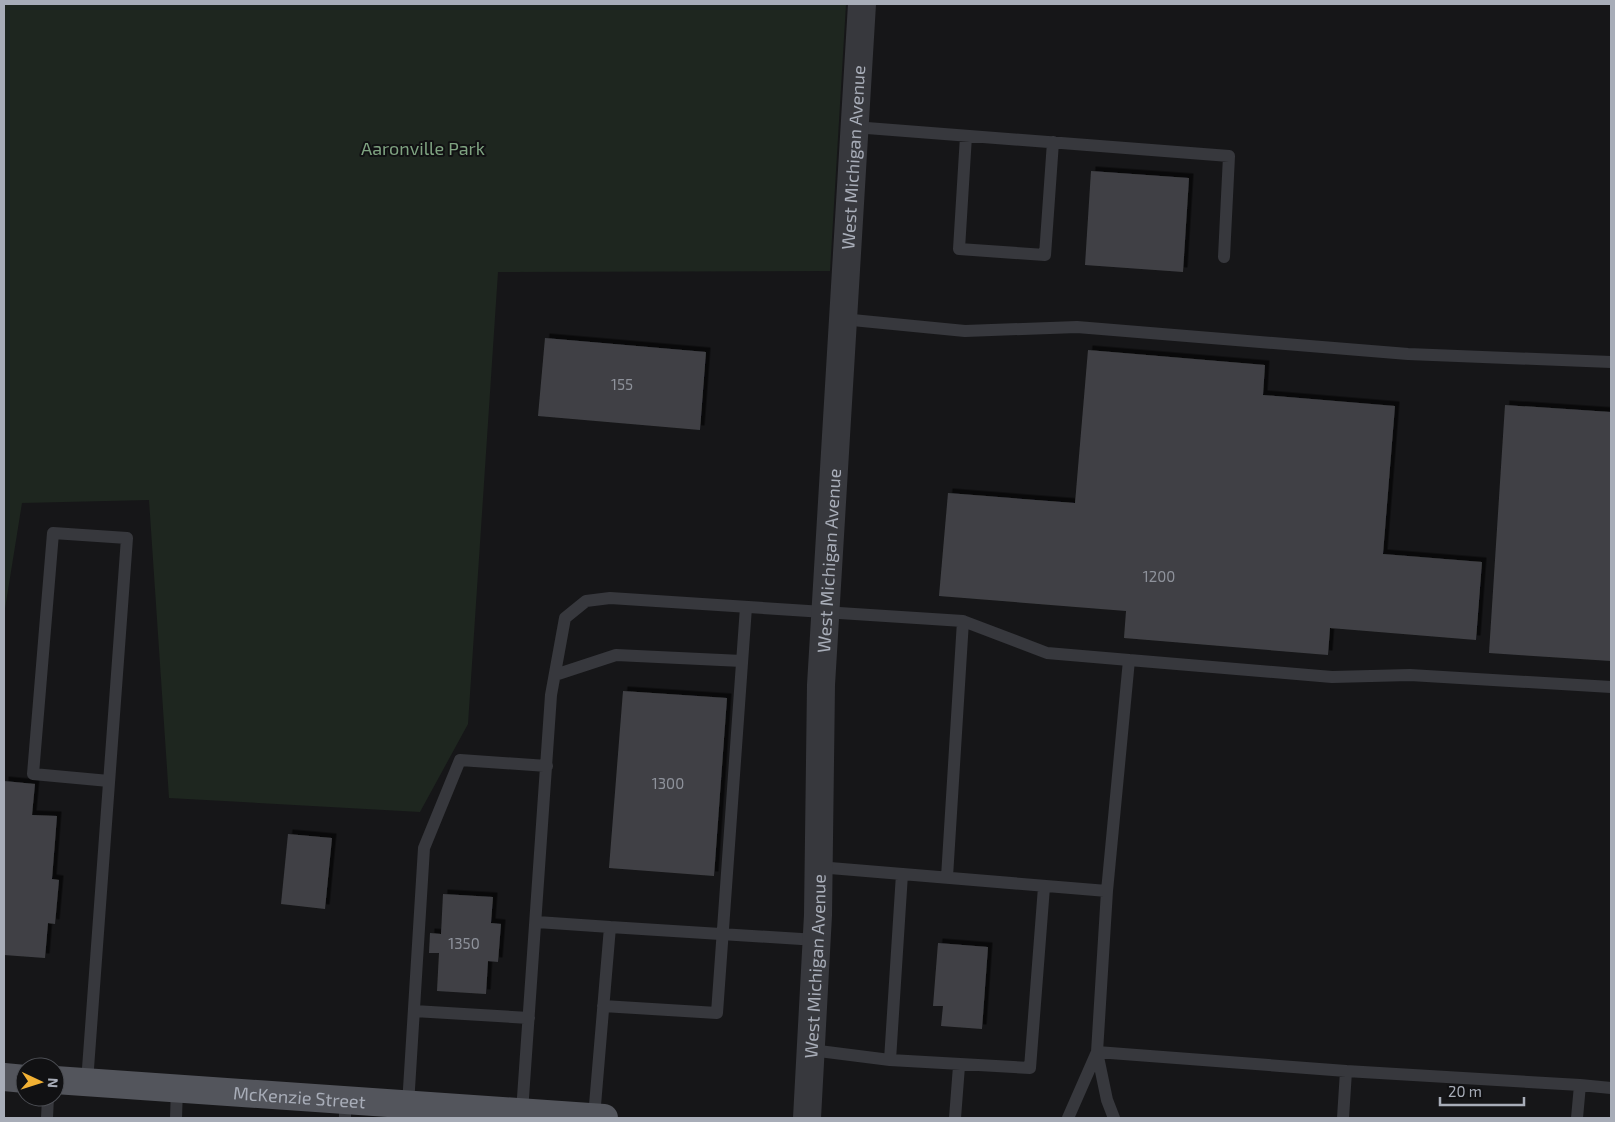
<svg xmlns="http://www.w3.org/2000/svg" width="1615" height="1122" viewBox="0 0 1615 1122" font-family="'Exo 2',sans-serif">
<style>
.green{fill:#1e261f}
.building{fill:#404145;filter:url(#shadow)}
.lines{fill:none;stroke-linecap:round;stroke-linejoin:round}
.service{stroke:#37383d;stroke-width:12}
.tertiary{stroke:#37383d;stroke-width:28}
.primary{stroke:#53555c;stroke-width:28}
.labels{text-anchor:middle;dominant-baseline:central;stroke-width:4;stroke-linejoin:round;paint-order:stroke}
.number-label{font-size:15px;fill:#8e929b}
.park-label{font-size:18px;fill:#7fa381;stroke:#111113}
.street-label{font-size:18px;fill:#a8adb8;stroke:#111113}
</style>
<defs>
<filter id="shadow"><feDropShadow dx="4.5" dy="-4.5" stdDeviation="0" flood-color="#0009"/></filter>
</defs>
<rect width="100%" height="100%" fill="#161618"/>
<path class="green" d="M4 4H846L830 271 498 272 468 724 420 812 169 798 149 500 22 503 4 615Z"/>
<path class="building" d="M1091 171 1189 178 1183 272 1085 265Z
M545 338 706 352 700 430 538 416Z
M1088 350 1265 365 1263 395 1395 406 1383 554 1482 562 1476 640 1330 628 1328 655 1124 638 1126 611 939 596 948 493 1075 503Z
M1505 405 1611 412V661L1489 653Z
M623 691 727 698 714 876 609 868Z
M4 781 35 784 32 815 57 816 52 879 59 880 55 924 48 923 45 958 4 955Z
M288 834 332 838 325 909 281 904Z
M443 894 493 897 491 923 501 924 498 962 488 961 486 994 437 991 439 953H429L430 933 441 934Z
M938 943 988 947 982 1029 941 1026 943 1006H933Z"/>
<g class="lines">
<path class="service" d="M854 127 1229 156 1224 257
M966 136 959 249 1045 255 1053 142
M842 319 965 331 1077 327 1408 354 1611 362
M555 675 616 655 742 661
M818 867 1107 891 1097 1052 1107 1100 1114 1118
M947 877 963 621
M1107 891 1129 660
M537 922 610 927
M603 1006 717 1013 746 607
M414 1011 529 1018
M811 1050 890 1060 1030 1068 1044 887
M1097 1052 1346 1071
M890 1060 902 874
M87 1082 127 538 53 533 33 774 109 781
M408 1105 424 848 460 760 547 766
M522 1112 551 695 565 618 586 601 610 598 963 621 1047 653 1129 660 1332 677 1410 675 1611 687
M594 1117 610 927 817 940
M47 1118 48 1097
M176 1118 177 1088
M345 1118V1100
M955 1118 959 1066
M1068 1118 1097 1052
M1343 1118 1346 1071 1580 1085
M1577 1118 1580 1085 1611 1088"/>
<path class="tertiary" id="s1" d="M807 1118 818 915 821 685 862 4"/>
<g class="primary">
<path d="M4 1077 25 1079"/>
<path id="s2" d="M55 1080 604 1118"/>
</g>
</g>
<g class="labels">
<g class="number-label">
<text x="622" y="384">155</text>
<text x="1159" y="576">1200</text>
<text x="668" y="783">1300</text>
<text x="464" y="943">1350</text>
</g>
<g class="park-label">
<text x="423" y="148">Aaronville Park</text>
</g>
<g class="street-label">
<text stroke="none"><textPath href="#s1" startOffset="962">West Michigan Avenue</textPath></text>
<text stroke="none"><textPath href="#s1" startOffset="558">West Michigan Avenue</textPath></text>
<text stroke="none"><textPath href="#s1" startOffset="152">West Michigan Avenue</textPath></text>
<text stroke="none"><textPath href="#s2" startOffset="245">McKenzie Street</textPath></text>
</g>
</g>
<rect width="1615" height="1122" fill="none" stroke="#a8adb8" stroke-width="10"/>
<g transform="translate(40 1082) rotate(94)"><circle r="24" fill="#111113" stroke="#4d4f55"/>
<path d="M0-4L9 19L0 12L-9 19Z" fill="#f2b134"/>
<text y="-8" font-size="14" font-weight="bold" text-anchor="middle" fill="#a8adb8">N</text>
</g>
<path d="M1440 1097v8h84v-8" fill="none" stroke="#a8adb8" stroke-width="2.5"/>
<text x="1448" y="1097" font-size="15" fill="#a8adb8" stroke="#111113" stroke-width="4" paint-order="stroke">20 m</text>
</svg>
